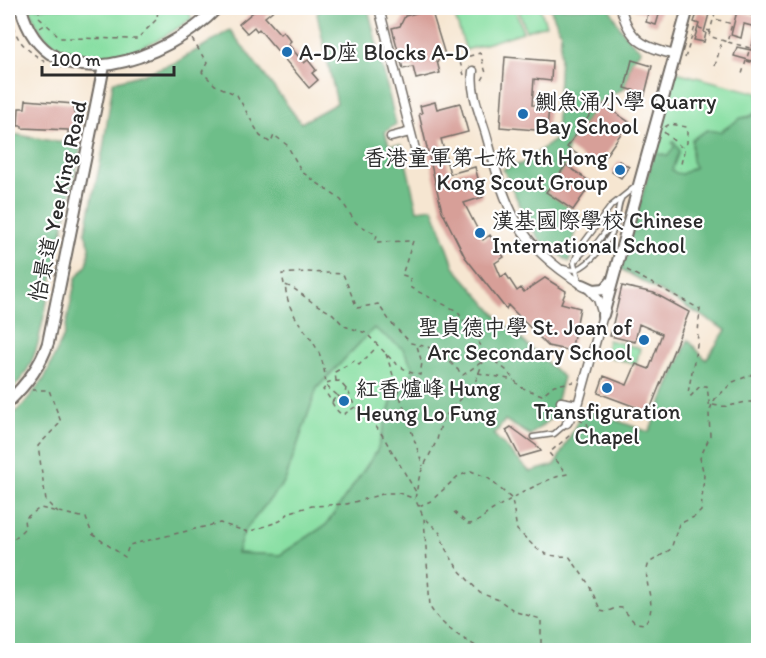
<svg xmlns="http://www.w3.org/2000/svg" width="766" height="658" viewBox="0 0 766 658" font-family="Itim,'LXGW WenKai TC',sans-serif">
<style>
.green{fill:#88dfa3;stroke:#5a8567;stroke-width:1.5}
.forest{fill:#6ebe89;stroke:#4c745a;stroke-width:1.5;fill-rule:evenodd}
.building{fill:#d79f98}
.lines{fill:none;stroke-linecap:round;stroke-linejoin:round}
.service-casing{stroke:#726c65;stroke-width:7}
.minor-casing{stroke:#726c65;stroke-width:11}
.tertiary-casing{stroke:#726c65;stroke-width:14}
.path{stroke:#726c65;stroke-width:1.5;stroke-dasharray:4.5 4.5;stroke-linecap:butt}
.service{stroke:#fff;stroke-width:4}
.minor{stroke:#fff;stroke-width:8}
.tertiary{stroke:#fff;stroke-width:10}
.poi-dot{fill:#1f6fb2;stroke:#fff;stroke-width:2}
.labels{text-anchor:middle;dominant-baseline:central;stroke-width:4.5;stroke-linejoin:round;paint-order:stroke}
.poi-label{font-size:22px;fill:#2b2b2b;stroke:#fff;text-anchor:start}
.street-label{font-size:22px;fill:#2b2b2b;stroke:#fff}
</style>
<rect width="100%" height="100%" fill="#fff"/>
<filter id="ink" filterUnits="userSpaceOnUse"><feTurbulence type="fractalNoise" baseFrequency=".0167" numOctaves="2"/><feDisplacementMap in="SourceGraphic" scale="12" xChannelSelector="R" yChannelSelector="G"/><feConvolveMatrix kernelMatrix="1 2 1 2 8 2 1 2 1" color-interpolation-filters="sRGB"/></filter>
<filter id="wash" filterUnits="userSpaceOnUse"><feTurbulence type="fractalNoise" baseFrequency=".008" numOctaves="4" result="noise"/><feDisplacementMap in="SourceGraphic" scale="24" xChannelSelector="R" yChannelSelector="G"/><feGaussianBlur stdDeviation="1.35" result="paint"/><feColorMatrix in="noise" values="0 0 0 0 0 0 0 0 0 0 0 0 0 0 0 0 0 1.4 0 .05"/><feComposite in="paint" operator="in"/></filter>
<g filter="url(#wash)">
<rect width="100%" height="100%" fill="#f6e6d1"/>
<path class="green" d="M30 8H186L192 18C155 46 93 75 51 42 41 34 33 21 30 8Z
M452 8H515L523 32 466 50Z
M518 8H540L546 25 526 31Z
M676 72 758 93V109L751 116 741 118 702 144 709 192 648 176Z
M374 328 403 349 414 370 392 400 377 451 326 525 280 555 237 553 244 531 285 481 317 388Z
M608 340 640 348 636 364 605 356Z"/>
<path class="forest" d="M321 8H368L396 124 385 132 389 145H402L417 210 433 208 455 268 502 322 563 377 552 418 530 435 505 420 494 435 530 472 555 465 584 409 649 432 688 340 706 360 726 330 621 269 654 153 668 156 674 147 672 143 674 141 679 151 672 170 676 173 682 174 695 167 692 161V139L707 130 720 132 741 118 749 117 758 112V650H8V419L23 405 44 379 64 335 76 278 87 265 90 246 85 233 103 150 113 82 140 75 177 62 230 30 301 123 337 103 317 14ZM374 328 403 349 414 370 392 400 377 451 326 525 280 555 237 553 244 531 285 481 317 388Z
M550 8H610C618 26 625 37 641 50L632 60 625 88 599 102 567 147 566 165 547 192 573 210 582 220 574 235 569 262 540 240 527 221 503 169 521 164 556 139 561 33Z
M8 118H10L13 134 81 146 38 343C32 364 24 379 8 393Z"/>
<g id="blocks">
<path class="building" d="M258 8H276L265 17 280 34 283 31 291 41 288 44 304 63 308 60 316 70 312 73 318 80 309 88 259 29 257 31 254 27 247 33 239 24Z
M635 8H661L656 25 646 22 648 13 634 10Z
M431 9 446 58 437 61 440 73 416 79 413 67 403 69 392 28 400 26 405 16Z
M698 11 709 14 704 32 706 33 704 42 694 40 699 24 694 22Z
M737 11 759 17V28L744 24 741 38 731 35Z
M756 32H759V63L734 56 737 47 751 50Z
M505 57 552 61 551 81 534 79 532 105 549 106 547 131 500 127Z
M632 60 652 66 644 98 635 96 636 91 625 88Z
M26 100 74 104V113H77L76 136H68V130L22 128V126H18L19 108H25Z
M435 102 437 109 460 103 468 132 441 139 450 174 475 167 483 197 464 203 483 240 490 235 504 257 495 263 501 277 506 274 517 291 521 288 524 292 545 278 566 291 561 303 580 308 571 351 548 346 508 305 506 309 465 257 442 211 419 114 422 113 420 106Z
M599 102 629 122 597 168 567 147Z
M619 161 629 167 621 178 612 172Z
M566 165 592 183 573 210 546 192Z
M622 286 654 293 689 312 649 412 598 393 604 376 627 385 636 364 649 369 662 334 639 324 635 342 610 336Z
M511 427 537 446 541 451 520 457 506 430Z"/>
</g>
</g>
<g filter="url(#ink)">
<use href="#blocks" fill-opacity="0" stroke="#726c65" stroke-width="1.5"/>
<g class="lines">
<g class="service-casing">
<path id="service" d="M576 260 586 249 596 244 617 216
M563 268C568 269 572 271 577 269 590 265 610 239 615 227 618 218 617 208 621 199
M579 280 574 263 579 249 611 206 636 186
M533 437 554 434 567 423"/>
</g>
<g class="minor-casing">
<path id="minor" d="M379 8 416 153
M621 8C629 41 644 47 675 55
M473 71C470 92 480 114 486 134 506 207 514 242 583 285
M391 137 410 132
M561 402 578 405
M567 423 578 405 603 315 598 299 588 288"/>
</g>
<g class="tertiary-casing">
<path id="tertiary" d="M21 8C47 107 168 59 217 8
M583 285 594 290 605 289 612 281
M603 315 688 8
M8 402C26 385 40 367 48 343L104 66"/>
</g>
<path class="path" d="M39 8V17L46 23
M197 8 199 12
M8 9C15 40 22 47 48 64
M40 28 46 24 61 38 137 39 157 19 158 8
M710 31 709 36 727 42 732 24 715 19
M192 39 207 63 202 72 215 85 237 95 260 136 271 143 274 135 287 145 302 172 341 200 356 223 377 235 375 242 413 241 402 275 410 277 411 288 457 311 488 356 506 370 520 387 542 395 554 385 574 382
M728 42 750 48 742 74
M685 58 695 27 710 31 715 13 699 9
M747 61 758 64
M715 66 722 41
M464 75 459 59 480 53 486 73 481 82
M665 127 670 124 687 127V143L682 147
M664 132C670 139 678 142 684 151L680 168
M627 270 700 309 697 345 688 393 691 396 700 386H707L710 410
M284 284 282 274 306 272 343 274 357 308 378 304 392 324 411 343 428 347 447 359 463 375 483 361
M386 354 423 466
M478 373 514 380
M336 381 335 372 354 361 359 365 376 348
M32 390H49L61 422 38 446 46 501 58 513
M337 395 326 386C325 374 324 364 319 353 306 326 289 320 285 285L293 288 312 302 333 314 344 326 366 333 395 363 409 372 420 375 422 363 417 346
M332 402 337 395 344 401 346 388
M713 405C733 409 735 402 752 402L758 410
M355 407 343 415C333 410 331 397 323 390L329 382 339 381 348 391 355 407 364 412 381 433 416 492
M419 506 431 501 457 477 471 471 488 478 512 499 517 530C537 548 540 558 569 556L588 583 601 611C608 614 614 606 622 608L635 623 644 624C661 606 640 583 649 563L671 549 679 524 696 516 701 511 704 475 700 458 710 436 709 414 712 404 715 399 733 382 753 374 758 373
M454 512 468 524C478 524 483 516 491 511 510 499 546 478 567 474L549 453 569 436 589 429 587 423 579 420
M426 519 440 533 445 548 458 569 480 593 499 600 516 612 541 619V650
M8 545 25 528 24 519 40 508 86 518 92 534 125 557 129 545 220 523 248 532 280 521 290 512 312 506 347 504 386 493H399L415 499
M483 650C463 639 442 627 430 607L424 518 415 499 418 483 420 474 437 440 442 420 476 380 485 357H487"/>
<use href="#service" class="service"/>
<use href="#minor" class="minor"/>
<use href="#tertiary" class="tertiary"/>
</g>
</g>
<g class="poi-dot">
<circle cx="287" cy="52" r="6"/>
<circle cx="523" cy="114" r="6"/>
<circle cx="620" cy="170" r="6"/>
<circle cx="480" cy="233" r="6"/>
<circle cx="644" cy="340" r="6"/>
<circle cx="607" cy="388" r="6"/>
<circle cx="344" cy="401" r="6"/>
</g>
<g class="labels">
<g class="poi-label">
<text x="299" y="52">A-D座 Blocks A-D</text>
<text x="535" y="101">鰂魚涌小學 Quarry<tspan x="535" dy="25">Bay School</tspan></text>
<text x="608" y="157" text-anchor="end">香港童軍第七旅 7th Hong<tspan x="608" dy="25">Kong Scout Group</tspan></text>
<text x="492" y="220">漢基國際學校 Chinese<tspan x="492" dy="25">International School</tspan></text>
<text x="632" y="327" text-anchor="end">聖貞德中學 St. Joan of<tspan x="632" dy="25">Arc Secondary School</tspan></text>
<text x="356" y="388">紅香爐峰 Hung<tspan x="356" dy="25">Heung Lo Fung</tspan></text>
<text x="607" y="411" text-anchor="middle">Transfiguration<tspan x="607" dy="25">Chapel</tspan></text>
</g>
<g class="street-label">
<text transform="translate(58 201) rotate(-78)">怡景道 Yee King Road</text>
</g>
</g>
<rect width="766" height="658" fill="none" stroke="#fff" stroke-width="30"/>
<path d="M42 66v9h132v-9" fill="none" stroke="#2b2b2b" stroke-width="3"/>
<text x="51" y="66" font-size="18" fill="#2b2b2b" stroke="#ffffff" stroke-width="4.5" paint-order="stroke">100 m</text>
</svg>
